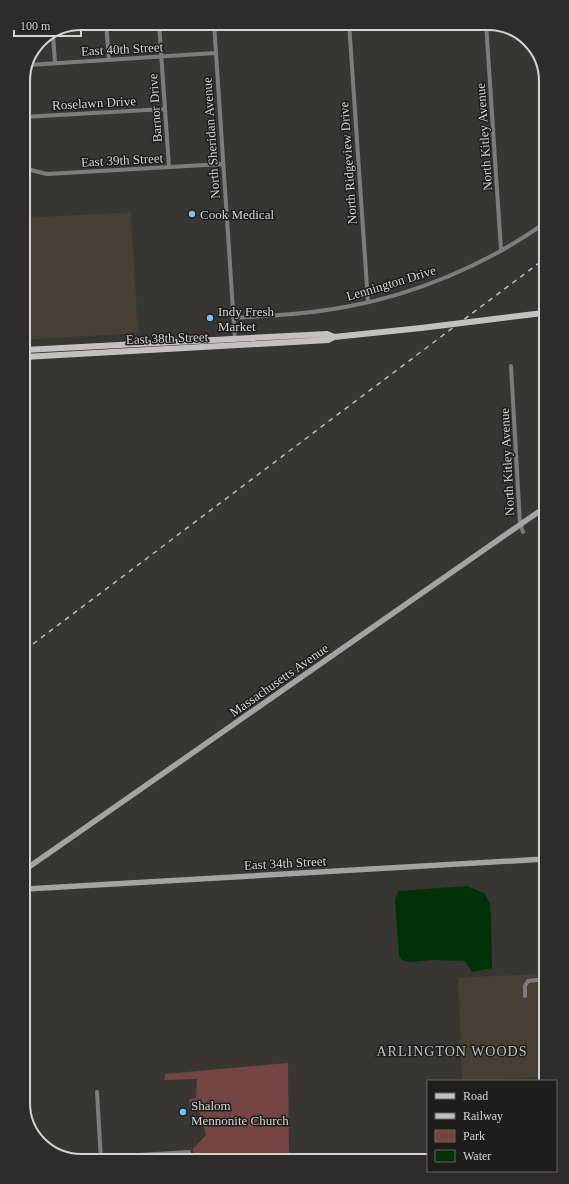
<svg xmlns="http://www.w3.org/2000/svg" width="569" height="1184" viewBox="0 0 569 1184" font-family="'Times New Roman',serif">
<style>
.built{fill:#453f35}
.green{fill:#754445}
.water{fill:#003109}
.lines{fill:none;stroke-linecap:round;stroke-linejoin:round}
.street{stroke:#7e7b7a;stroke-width:4}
.secondary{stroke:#a6a2a0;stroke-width:5.5}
.primary{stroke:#c5c0bd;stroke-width:6}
.rail{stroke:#bfbebb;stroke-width:1.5;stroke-dasharray:5 5;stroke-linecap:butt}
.primary-bridge{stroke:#c5c0bd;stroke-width:6}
.poi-dot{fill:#76c0f6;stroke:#1e1d1b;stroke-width:1.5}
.labels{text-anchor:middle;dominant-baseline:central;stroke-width:3;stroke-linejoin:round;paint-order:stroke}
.street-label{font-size:13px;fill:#d4d3d0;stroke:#1e1d1b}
.poi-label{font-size:13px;fill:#d4d3d0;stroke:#1e1d1b;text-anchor:start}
.neighbourhood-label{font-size:14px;letter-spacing:1px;fill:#c3c0ba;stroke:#1e1d1b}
.rim{fill:none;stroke:#d4d3d0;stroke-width:2}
</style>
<rect width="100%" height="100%" fill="#383631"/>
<path class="built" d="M131 212 138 333 24 340V218Z
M537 974 541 1077 462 1081 458 978Z"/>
<path class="green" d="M288 1063 289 1159 194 1160 193 1149 206 1135 203 1124 198 1120 200 1113 191 1107 189 1099 196 1098 197 1079 164 1080 165 1074Z"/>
<path class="water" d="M467 886 484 893 490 903 491 918 492 968 472 972 465 961 432 960 410 962 402 960 399 955 395 901 398 891Z"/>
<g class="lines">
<path class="street" d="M106 23 109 60
M159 23 169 167
M214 23 235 340
M349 23 368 302
M486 23 501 250
M53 35 55 63
M29 65 215 53
M23 117 165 109
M23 168 47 174 223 164
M233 318C270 316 308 314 345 307 414 295 485 265 542 225
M511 366 520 524 523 532
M525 996V986L528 981 545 979
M97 1092 101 1161
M72 1159 189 1152V1160"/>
<path class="secondary" d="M26 869 544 508
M26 889 545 859"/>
<path class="primary" d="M494 319 543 313
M24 350 327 334 334 337
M24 357 328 340 334 337 421 328"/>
<path class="rail" d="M25 650 543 260"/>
<path class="primary-bridge" d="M421 328 494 319"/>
</g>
<g class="poi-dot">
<circle cx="192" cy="214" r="4"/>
<circle cx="210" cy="318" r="4"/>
<circle cx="183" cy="1112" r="4"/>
</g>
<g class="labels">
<g class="street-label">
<text transform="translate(122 49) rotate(-3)">East 40th Street</text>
<text transform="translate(94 103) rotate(-3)">Roselawn Drive</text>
<text transform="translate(155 108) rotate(-94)">Barnor Drive</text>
<text transform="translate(484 137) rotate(-94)">North Kitley Avenue</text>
<text transform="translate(211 138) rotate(-94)">North Sheridan Avenue</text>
<text transform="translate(122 160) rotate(-3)">East 39th Street</text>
<text transform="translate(348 163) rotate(-94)">North Ridgeview Drive</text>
<text transform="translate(391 283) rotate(-17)">Lennington Drive</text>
<text transform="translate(167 338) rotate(-2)">East 38th Street</text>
<text transform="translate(507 462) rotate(-93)">North Kitley Avenue</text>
<text transform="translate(279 680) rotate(-35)">Massachusetts Avenue</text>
<text transform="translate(285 863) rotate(-3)">East 34th Street</text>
</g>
<g class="poi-label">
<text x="200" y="214">Cook Medical</text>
<text x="218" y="311">Indy Fresh<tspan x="218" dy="15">Market</tspan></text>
<text x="191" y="1105">Shalom<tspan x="191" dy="15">Mennonite Church</tspan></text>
</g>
<g class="neighbourhood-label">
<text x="452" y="1051">ARLINGTON WOODS</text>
</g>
</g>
<path d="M0 0H569V1184H0ZM81 30H488A51 51 0 0 1 539 81V1103A51 51 0 0 1 488 1154H81A51 51 0 0 1 30 1103V81A51 51 0 0 1 81 30Z" fill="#2d2c29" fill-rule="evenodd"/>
<path class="rim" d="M81 30H488A51 51 0 0 1 539 81V1103A51 51 0 0 1 488 1154H81A51 51 0 0 1 30 1103V81A51 51 0 0 1 81 30Z"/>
<rect x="427" y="1080" width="130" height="92" fill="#1e1d1b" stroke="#676663"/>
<rect x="435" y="1093" width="20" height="6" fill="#c5c0bd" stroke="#676663"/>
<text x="463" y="1100" font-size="12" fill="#d4d3d0">Road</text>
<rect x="435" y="1113" width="20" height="6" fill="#bfbebb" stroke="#676663"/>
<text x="463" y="1120" font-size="12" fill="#d4d3d0">Railway</text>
<rect x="435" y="1130" width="20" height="12" fill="#754445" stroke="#676663"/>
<text x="463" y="1140" font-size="12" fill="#d4d3d0">Park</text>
<rect x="435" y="1150" width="20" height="12" fill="#003109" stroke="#676663"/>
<text x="463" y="1160" font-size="12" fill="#d4d3d0">Water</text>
<path d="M14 30v6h67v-6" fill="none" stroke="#d4d3d0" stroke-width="2"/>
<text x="20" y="30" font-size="12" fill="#d4d3d0" stroke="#1e1d1b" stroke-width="3" paint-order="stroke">100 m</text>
</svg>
